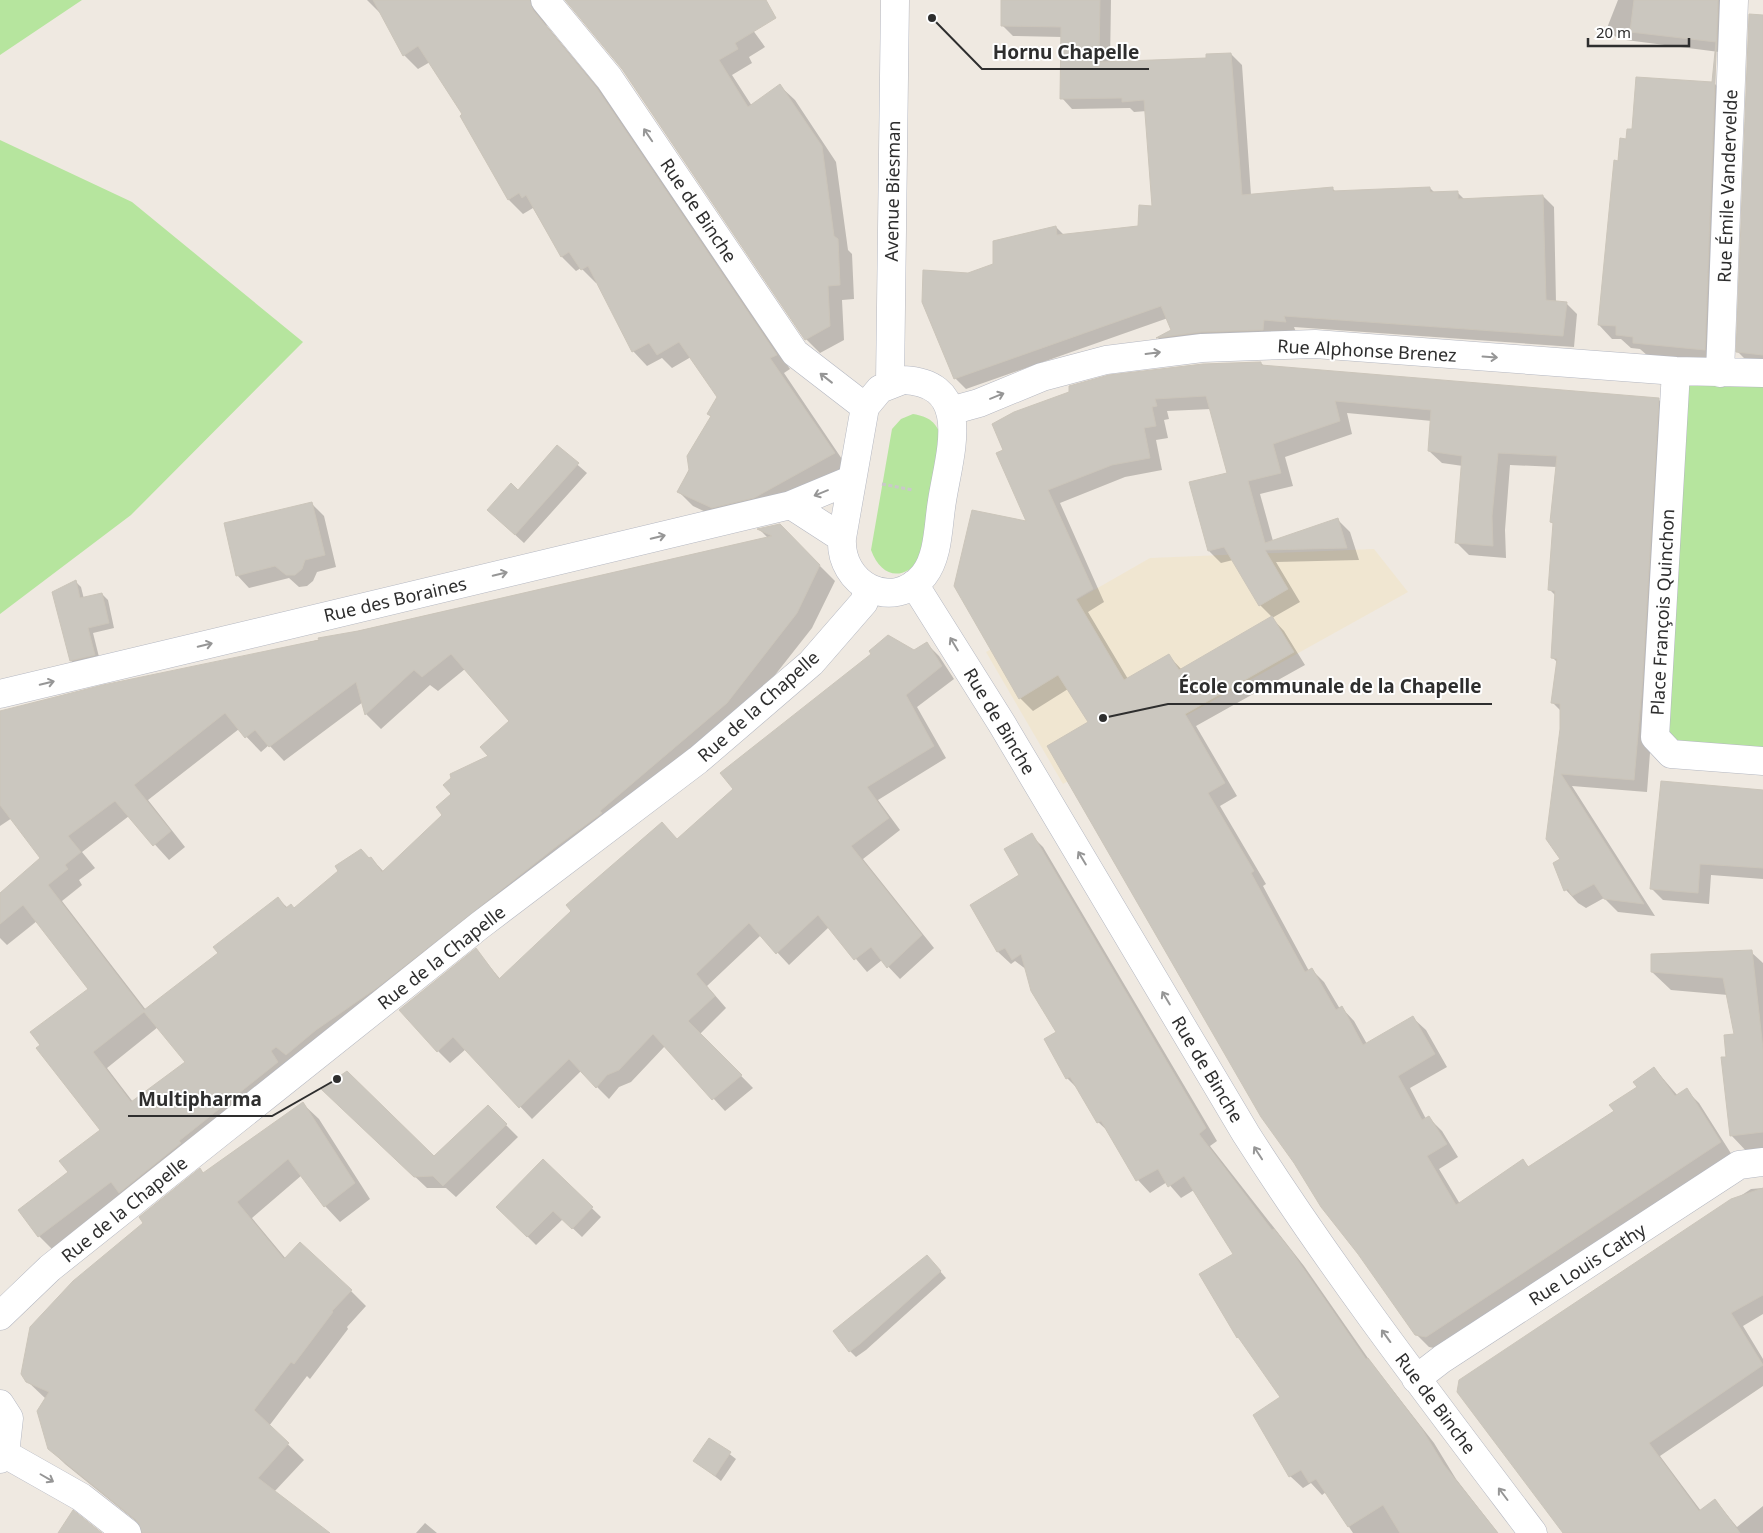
<svg xmlns="http://www.w3.org/2000/svg" width="1763" height="1533" viewBox="0 0 1763 1533" font-family="'Noto Sans',sans-serif">
<style>
.education{fill:#f0e6d1}
.green{fill:#b6e59e}
.shadow{fill:#0003;fill-rule:evenodd}
.building{fill:#cbc7bf;stroke:#cbc5ba;fill-rule:evenodd}
.lines{fill:none;stroke-linecap:round;stroke-linejoin:round}
.minor-casing{stroke:#b4b7c1;stroke-width:29}
.path{stroke:#c9c9c9;stroke-width:3;stroke-dasharray:4 2.5;stroke-linecap:butt}
.minor{stroke:#fff;stroke-width:28}
.oneway{stroke:#969696}
.labels{text-anchor:middle;dominant-baseline:central;stroke-width:4;stroke-linejoin:round;paint-order:stroke}
.street-label{font-size:18px;fill:#2e2e2e;stroke:#fff}
.leader{fill:none;stroke:#2e2e2e;stroke-width:2}
.callout-dot{fill:#2e2e2e;stroke:#fff;stroke-width:2}
.callout-label{font-size:19px;text-anchor:middle;font-weight:bold;fill:#2e2e2e;stroke:#fff;stroke-width:4;stroke-linejoin:round;paint-order:stroke}
</style>
<rect width="100%" height="100%" fill="#efe9e1"/>
<path class="education" d="M1374 549 1408 592 1063 784 986 652 1150 558Z"/>
<path class="green" d="M0 0H82L0 55Z
M0 140 132 202 303 342 131 515 0 614Z
M1676 371 1763 373V761L1656 737Z
M913 414C930 417 936 422 942 438L921 559C902 582 881 577 871 550L892 429 901 419Z"/>
<path class="shadow" d="M367 0H554L543 17 547 26 611 103 790 369 784 373 848 468 727 522 693 506 679 492 712 417 708 414 719 397 691 357 672 368 662 358 647 366 633 351 598 282 596 283 581 268 576 271 562 257 533 208 523 214 509 200 464 115 430 62 418 69 404 55 383 16Z
M567 0H731L765 47 749 57 752 63 732 75 752 106 780 86 795 100 836 162 848 250 852 254 854 299 842 300 844 340 820 353 806 339 622 67Z
M1002 0H1111L1110 63 1207 59 1231 54 1242 65 1251 195 1333 189 1336 192 1430 188 1435 193 1457 192 1465 200 1543 196 1554 207 1556 302 1566 303 1577 314 1574 347 1294 327 1296 332 1274 331V341L1168 348 1158 338 1173 331 1168 318 966 389 955 378 968 274 994 265 995 242 1056 227 1065 236 1139 227 1153 207 1147 111 1134 112 1130 108 1072 109 1062 98V37L1013 36 1002 25Z
M1618 0H1735L1727 53 1618 39 1607 28Z
M1715 84 1728 97 1718 363 1648 356 1640 349 1631 348 1621 339H1612L1599 325 1619 162 1634 130Z
M1763 97V367L1752 366 1738 352Z
M1261 363 1265 367 1658 399 1671 412 1654 701 1647 792 1572 786 1655 916 1618 912 1604 898 1586 908 1578 903 1566 890 1555 863 1562 860 1547 839 1561 729V711L1552 702 1557 662 1553 658 1556 596 1549 589 1554 524 1551 521 1557 467 1510 465 1505 530 1506 558 1469 555 1456 542 1463 466 1442 463 1429 451 1432 421 1347 413 1352 434 1285 457 1293 486 1260 494 1273 541 1338 520 1350 532 1359 560 1276 562 1300 602 1272 618 1284 631 1305 665 1196 726 1237 796 1220 806 1266 884 1263 886 1309 971 1311 969 1324 982 1340 1009 1342 1008 1354 1021 1367 1044 1413 1018 1426 1030 1447 1067 1410 1088 1426 1119 1429 1118 1442 1131 1458 1157 1439 1169 1460 1204 1523 1161 1530 1168 1616 1112 1654 1068 1678 1096 1686 1090 1699 1103 1732 1155 1439 1349 1429 1347 1416 1334 1089 722 1068 689 1033 711 1020 698 1028 522 994 424ZM1211 409 1228 474 1209 551 1221 563 1233 560 1260 605 1272 617 1182 670 1169 656 1128 679 1088 612 1104 602 1060 503 1125 477 1162 470 1156 440 1168 438 1164 420 1169 419 1167 411Z
M557 447 587 473 524 543 498 519 518 491Z
M312 504 324 516 336 567 317 572 313 581 307 586 299 587 289 578 249 588 237 575Z
M779 525 835 581 812 628 742 717 54 1251 39 1236 20 1210 69 1172 102 1131 38 1048 90 989 37 921 7 945 0 938V894L42 858 12 818 0 826V712L768 538 760 530ZM465 669 511 721 490 756 452 778 453 795 444 815 384 872 371 858 295 909 288 908 277 898 220 954 146 1010 62 901 82 885 79 880 95 868 82 852 129 816 169 860 185 847 148 800 239 729 261 752 269 745 284 761 363 702 366 714 381 729 430 685 438 691ZM158 1027 187 1062 133 1102 107 1068Z
M76 582 81 587 84 599 102 594 108 600 114 628 93 633 100 661 77 666 71 661Z
M927 644 939 656 954 679 917 707 946 758 878 800 900 830 863 859 934 948 900 979 882 960 867 972 829 927 789 965 761 935 707 986 726 1008 700 1034 753 1088 725 1111 665 1046 631 1082 619 1087 609 1099 581 1071 532 1119 466 1049 450 1063 438 1051 476 950 501 980 914 651Z
M1763 791V879L1711 875 1709 904 1663 900 1651 888Z
M1031 835 1043 847 1217 1141 1210 1146 1304 1266 1370 1361 1434 1443 1456 1479 1498 1533H1353L1326 1492 1322 1495 1311 1483 1303 1488 1290 1476 1281 1398 1246 1346 1238 1337 1234 1254 1194 1190 1181 1198 1167 1182 1150 1193 1138 1180 1111 1134 1098 1122 1078 1089 1067 1078 1057 1033 1027 970 1015 961 1011 964 998 952 972 905 1021 876Z
M1751 952 1763 963V1152L1749 1154 1731 1135 1728 1058 1735 1035 1728 995 1671 990 1652 972Z
M335 1101 434 1157 488 1107 518 1137 456 1197 446 1188H427Z
M303 1104 319 1119 370 1199 340 1222 325 1206 302 1175 252 1218 286 1259 351 1291 366 1306 347 1327 348 1329 310 1379 307 1376 269 1426 304 1460 274 1492 328 1533H143V1527L65 1464 49 1448 46 1399 27 1381 145 1223 200 1170 204 1174Z
M543 1161 601 1217 582 1237 563 1219 536 1245 498 1207Z
M1763 1188V1314L1743 1326 1763 1359V1386L1660 1456 1701 1511 1715 1500 1737 1527 1763 1506V1533H1564L1460 1381 1751 1189Z
M932 1262 946 1278 866 1350 856 1357 850 1351Z
M710 1439 736 1459 721 1481 695 1461Z
M425 1523 437 1533H416Z"/>
<path class="building" d="M373 0H530L533 10 596 87 777 355 770 358 835 453 754 498 712 508 677 492 689 470 687 456 711 416 707 414 717 397 679 342 657 355 649 343 632 352 588 266 581 270 569 252 561 257 526 195 522 198 519 193 508 200 460 116 462 114 418 46 403 56Z
M565 0H766L776 18 735 43 738 49 719 60 748 107 780 84 822 146 834 236 838 239 840 285 828 286 830 326 805 340 622 69Z
M1001 0H1100L1099 62 1206 58V54L1231 53 1242 195 1333 187V191L1430 187V192L1458 191V199L1543 195 1546 300 1567 302 1563 336 1284 316 1286 322 1264 320 1263 330 1201 332 1156 338 1171 330 1161 306 954 379 922 302 923 270 968 273 993 264V241L1056 226 1057 235 1138 226 1139 205 1152 206 1144 100 1122 102V98L1060 99 1061 27 1001 26Z
M1634 0H1718L1705 350 1633 343V337L1616 335V326L1598 325 1614 160 1618 161 1620 138 1626 139 1627 129H1632L1636 77 1712 82 1716 42 1630 32Z
M1749 14 1763 15V355L1736 352Z
M1261 362V365L1659 398 1642 688 1634 780 1561 774 1644 904 1604 899 1594 884 1572 896 1568 889 1564 891 1553 863 1560 859 1546 839 1560 729V704L1551 703 1557 659 1551 658 1555 591 1548 590 1553 523 1550 522 1557 456 1498 453 1492 516 1493 546 1455 543 1462 456 1428 451 1431 410 1335 401 1340 421 1273 444 1281 473 1248 481 1265 543 1338 518 1347 548 1265 550 1288 589 1259 606 1224 547 1208 551 1189 482 1227 473 1206 396 1155 399 1157 406 1152 407 1156 426 1144 428 1150 458 1112 465 1048 490 1093 589 1076 599 1124 680 1169 654 1179 670 1272 616 1294 652 1185 714 1225 783 1208 793 1254 871 1251 873 1305 972 1312 968 1336 1010 1342 1006 1363 1045 1413 1016 1435 1054 1398 1076 1422 1120 1429 1116 1447 1144 1427 1156 1456 1205 1523 1159 1528 1167 1614 1111 1609 1105 1637 1087 1633 1082 1654 1067 1675 1096 1687 1088 1721 1142 1426 1337 1415 1335 1358 1254 1321 1207 1294 1163 1261 1117 1047 746 1088 722 1058 675 1019 699 954 586 972 510 1026 521 996 453 1003 450 992 424 1014 412 1069 392V386L1109 375 1203 364Z
M557 445 579 463 515 535 487 510 511 483 518 490Z
M312 502 325 555 305 560 302 569 295 575H286L275 566 236 576 224 523Z
M780 524 820 565 797 613 727 703 600 811 602 813 557 846 378 987 316 1030 286 1055 276 1047 271 1051 278 1062 179 1141 181 1143 119 1193 111 1182 38 1237 18 1210 68 1172 59 1161 100 1130 36 1048 40 1045 30 1032 88 989 23 905 0 924V893L40 858 0 805V711L103 685 319 640 318 638 358 631 772 536 757 529ZM451 654 509 721 480 747 488 756 450 774 451 778 443 785 451 794 436 807 442 815 382 872 371 857 369 858 361 849 335 866 338 871 294 908 291 904 286 908 278 897 213 947 218 953 144 1010 48 885 68 869 65 865 81 852 68 836 115 801 153 846 171 831 134 785 225 713 245 738 255 730 269 747 356 682 365 715 414 670 422 677ZM144 1012 185 1062 131 1102 93 1052Z
M76 580 80 598 102 593 109 623 88 628 95 655 70 661 52 592Z
M888 635 914 650 927 642 942 666 906 695 934 746 867 787 889 818 851 846 922 935 887 968 871 947 854 960 818 915 776 954 749 923 696 974 715 996 688 1021 742 1075 712 1100 653 1034 619 1070 607 1075 596 1088 569 1059 519 1108 453 1037 437 1052 399 1010 476 948 499 979 571 911 566 905 662 822 677 839 733 789 720 773 871 654 869 651Z
M1661 781 1763 790V868L1700 864 1698 893 1650 889Z
M1032 833 1206 1128 1199 1134 1272 1230 1274 1229 1292 1252 1366 1359 1368 1358 1422 1429 1444 1465 1498 1533H1400L1383 1505 1348 1527 1316 1479 1309 1483 1301 1470 1289 1477 1253 1415 1280 1397 1238 1337 1237 1338 1199 1274 1233 1254 1184 1176 1168 1187 1158 1169 1136 1181 1101 1121 1097 1123 1070 1077 1066 1079 1044 1039 1056 1032 1031 991 1021 954 1012 960 1005 948 997 952 970 905 1019 875 1004 849Z
M1752 950 1763 1049V1132L1730 1136 1721 1057H1726L1724 1035 1734 1034 1723 978 1651 972V954Z
M347 1071 434 1156 488 1105 507 1124 443 1186 433 1176 414 1177 321 1089Z
M303 1102 355 1183 324 1207 288 1159 237 1202 284 1259 300 1242 352 1290 332 1311 333 1312 294 1364 291 1362 254 1410 289 1443 258 1478 330 1533H142L137 1521 48 1449 37 1411 49 1392 26 1382 21 1374 30 1327 73 1281 143 1223 139 1217 200 1168 203 1173Z
M543 1159 593 1207 572 1229 553 1211 527 1237 496 1207Z
M1763 1188V1295L1731 1313 1763 1365 1649 1443 1699 1511 1715 1499 1740 1533H1563L1457 1392 1459 1380 1731 1199Z
M927 1255 941 1271 860 1344 849 1352 833 1331Z
M709 1438 731 1452 715 1476 693 1461Z
M73 1510 102 1533H58Z"/>
<g class="lines">
<g class="minor-casing">
<path id="minor" d="M545 0 609 78 795 353 865 407
M1676 371 1655 737 1671 754 1763 761
M1720 373 1734 0
M903 380C975 383 949 455 942 501 938 524 939 556 924 575 893 613 839 585 842 538L865 407 880 389Z
M890 383 895 0
M950 411 979 403 1042 377 1106 360 1202 348 1315 344 1676 371 1763 373
M791 505 842 538
M914 584 1002 724 1246 1134C1334 1272 1434 1402 1533 1533
M0 694 791 505 851 480
M0 1316 50 1268 479 926 698 760 811 663 864 602 868 588
M1416 1379 1442 1359 1739 1165 1763 1162
M0 1404 9 1418 5 1454 0 1459
M5 1454 81 1497 127 1533"/>
</g>
<path class="path" d="M882 484 913 490"/>
<use href="#minor" class="minor"/>
</g>
<defs><path id="oneway-shaft" d="M-6 0H5M1.5-3L5.5 0L1.5 3" fill="none" stroke-width="1.6" stroke-linecap="round" stroke-linejoin="round" transform="scale(1.25)"/></defs>
<g class="oneway">
<use href="#oneway-shaft" transform="translate(648 135) rotate(-124)"/>
<use href="#oneway-shaft" transform="translate(1153 353) rotate(-7)"/>
<use href="#oneway-shaft" transform="translate(1490 357) rotate(4)"/>
<use href="#oneway-shaft" transform="translate(826 378) rotate(-142)"/>
<use href="#oneway-shaft" transform="translate(997 396) rotate(-22)"/>
<use href="#oneway-shaft" transform="translate(821 493) rotate(158)"/>
<use href="#oneway-shaft" transform="translate(658 537) rotate(-13)"/>
<use href="#oneway-shaft" transform="translate(500 574) rotate(-13)"/>
<use href="#oneway-shaft" transform="translate(954 644) rotate(-121)"/>
<use href="#oneway-shaft" transform="translate(205 645) rotate(-13)"/>
<use href="#oneway-shaft" transform="translate(47 683) rotate(-13)"/>
<use href="#oneway-shaft" transform="translate(1082 858) rotate(-121)"/>
<use href="#oneway-shaft" transform="translate(1166 998) rotate(-121)"/>
<use href="#oneway-shaft" transform="translate(1258 1153) rotate(-123)"/>
<use href="#oneway-shaft" transform="translate(1386 1336) rotate(-126)"/>
<use href="#oneway-shaft" transform="translate(47 1478) rotate(30)"/>
<use href="#oneway-shaft" transform="translate(1503 1494) rotate(-127)"/>
</g>
<g class="labels">
<g class="street-label">
<text transform="translate(1727 186) rotate(-88)">Rue Émile Vandervelde</text>
<text transform="translate(892 191) rotate(-89)">Avenue Biesman</text>
<text transform="translate(699 210) rotate(56)">Rue de Binche</text>
<text transform="translate(1367 350) rotate(3)">Rue Alphonse Brenez</text>
<text transform="translate(395 599) rotate(-13)">Rue des Boraines</text>
<text transform="translate(1662 612) rotate(-87)">Place François Quinchon</text>
<text transform="translate(758 706) rotate(-42)">Rue de la Chapelle</text>
<text transform="translate(1000 721) rotate(59)">Rue de Binche</text>
<text transform="translate(441 957) rotate(-38)">Rue de la Chapelle</text>
<text transform="translate(1208 1069) rotate(59)">Rue de Binche</text>
<text transform="translate(124 1209) rotate(-39)">Rue de la Chapelle</text>
<text transform="translate(1587 1264) rotate(-33)">Rue Louis Cathy</text>
<text transform="translate(1436 1403) rotate(53)">Rue de Binche</text>
</g>
</g>
<path class="leader" d="M932 18L982 69H1149M1103 718L1168 704H1492M337 1079L272 1116H128"/>
<g class="callout-dot">
<circle cx="932" cy="18" r="5"/>
<circle cx="1103" cy="718" r="5"/>
<circle cx="337" cy="1079" r="5"/>
</g>
<g class="callout-label">
<text x="1066" y="59">Hornu Chapelle</text>
<text x="1330" y="693">École communale de la Chapelle</text>
<text x="200" y="1106">Multipharma</text>
</g>
<path d="M1588 38v8h101v-8" fill="none" stroke="#2e2e2e" stroke-width="2.5"/>
<text x="1596" y="38" font-size="15" fill="#2e2e2e" stroke="#ffffff" stroke-width="4" paint-order="stroke">20 m</text>
</svg>
